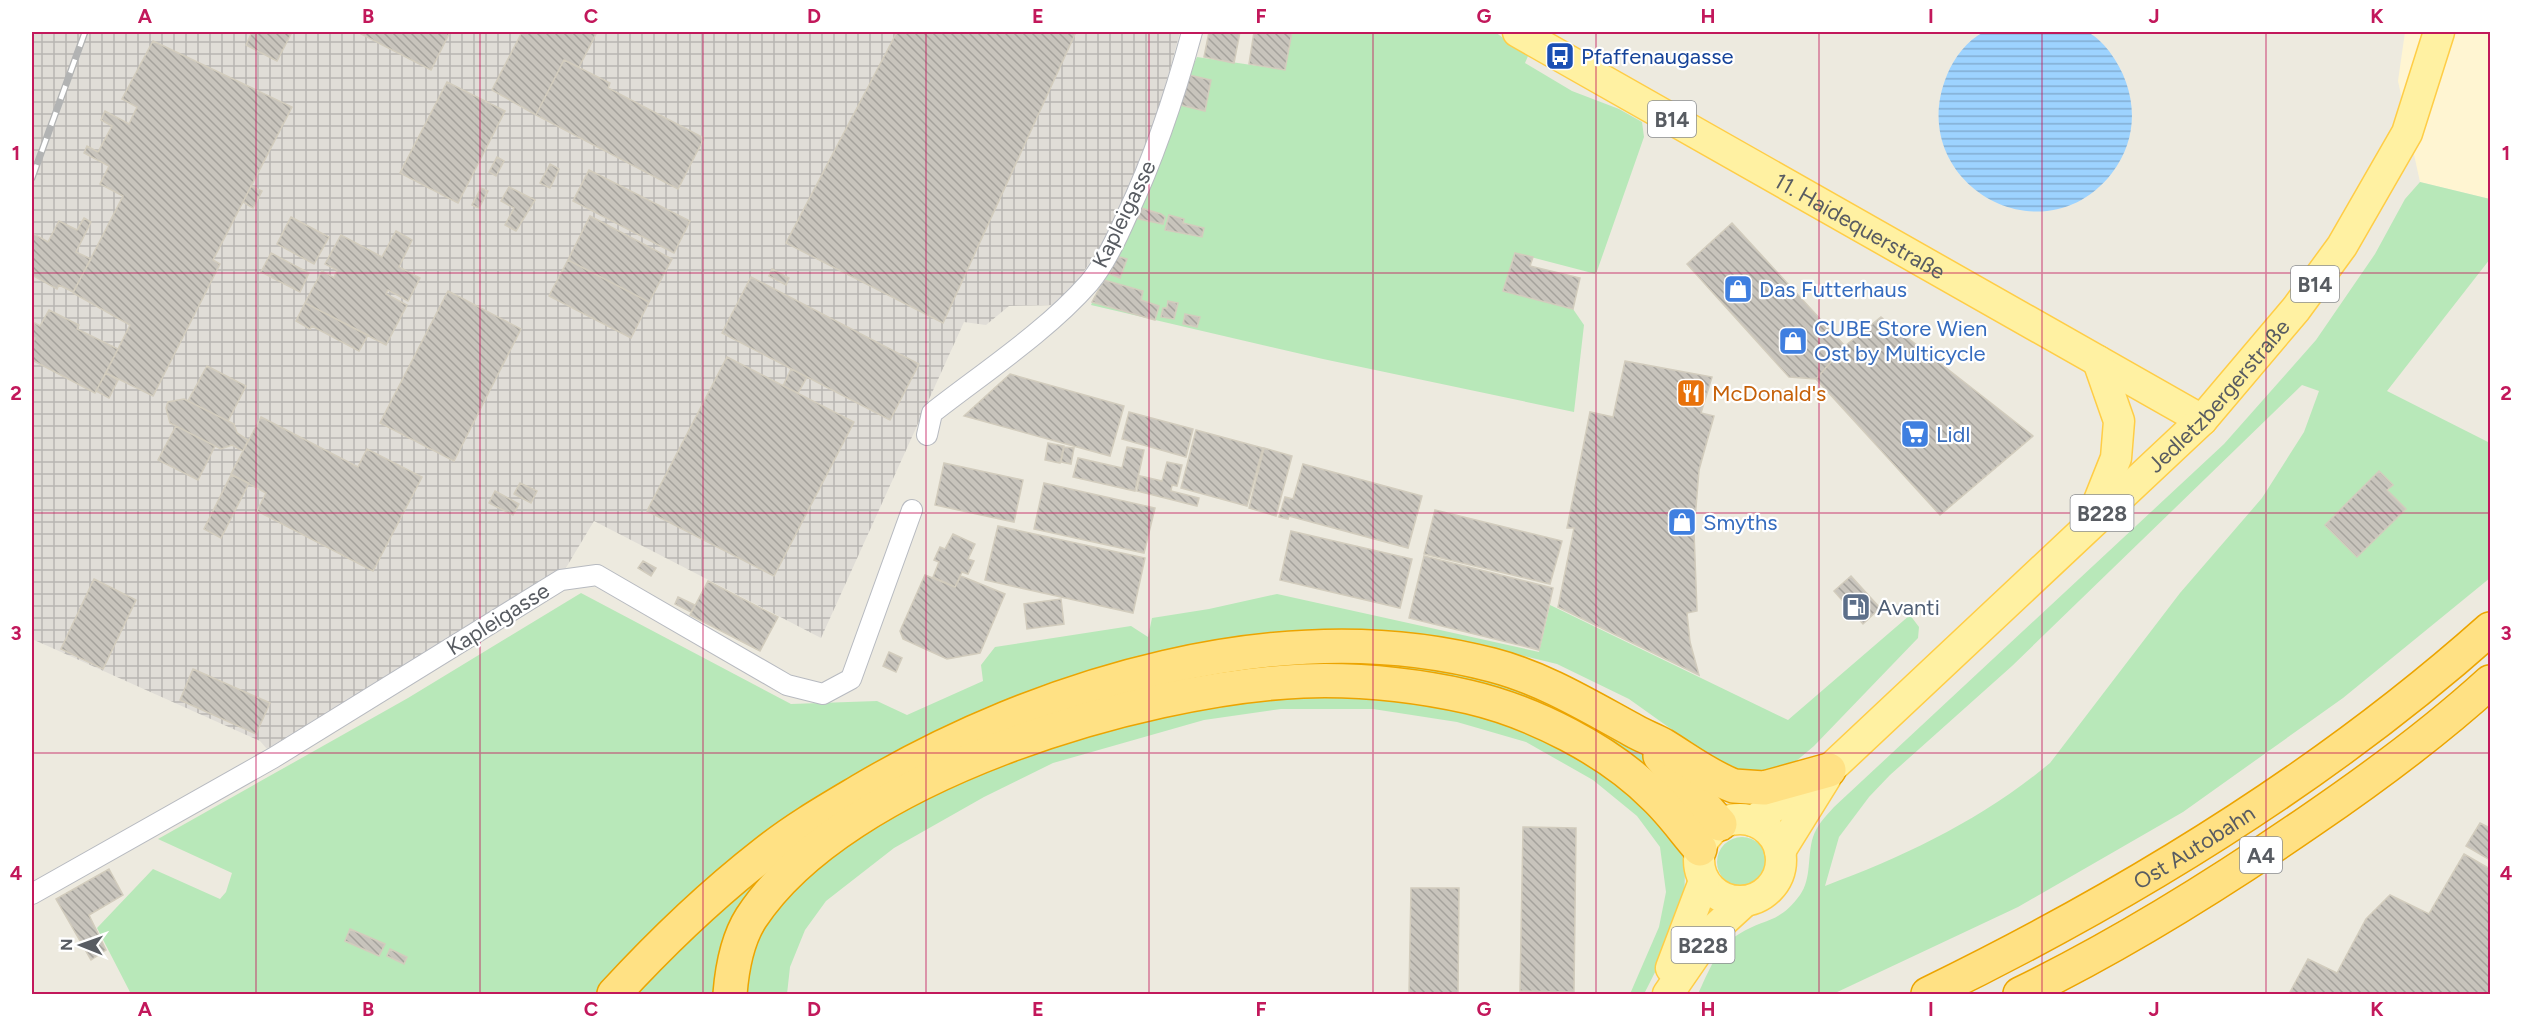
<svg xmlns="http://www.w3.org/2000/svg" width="2522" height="1026" viewBox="0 0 2522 1026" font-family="Figtree,sans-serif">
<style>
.commercial{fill:#fff5d2}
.industrial{fill:url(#industrial-grid)}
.green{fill:#b8e8b9;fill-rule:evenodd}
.water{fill:url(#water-rules)}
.building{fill:url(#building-back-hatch);stroke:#d2ccbd;stroke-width:1.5}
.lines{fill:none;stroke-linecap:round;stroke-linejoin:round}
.minor-casing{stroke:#b7bac0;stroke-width:22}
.primary-casing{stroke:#ffcd46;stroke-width:33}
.motorway-casing{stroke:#eca400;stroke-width:36}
.minor{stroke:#fff;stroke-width:20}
.primary{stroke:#fff1a2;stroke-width:30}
.motorway{stroke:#ffe184;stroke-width:33}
.rail-casing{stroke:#b2b3b3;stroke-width:7}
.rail{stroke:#fff;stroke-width:4.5;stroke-dasharray:14;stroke-linecap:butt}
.grid{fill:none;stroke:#c2185b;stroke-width:1.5;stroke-opacity:0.55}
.labels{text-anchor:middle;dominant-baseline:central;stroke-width:4.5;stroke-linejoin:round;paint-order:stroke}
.shield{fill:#fff;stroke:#8a8d91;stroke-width:1.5}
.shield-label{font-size:21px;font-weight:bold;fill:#585c62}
.transit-label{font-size:22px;fill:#164399;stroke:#fff;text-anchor:start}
.street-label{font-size:22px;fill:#585c62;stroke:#fff}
.shop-label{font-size:22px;fill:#366cbe;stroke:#fff;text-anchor:start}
.food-label{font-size:22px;fill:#c56008;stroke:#fff;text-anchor:start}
.service-label{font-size:22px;fill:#4e5e75;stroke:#fff;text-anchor:start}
.neatline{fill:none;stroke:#c2185b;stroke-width:2}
.grid-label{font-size:20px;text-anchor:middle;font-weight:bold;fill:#c2185b}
</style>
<defs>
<pattern id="industrial-grid" width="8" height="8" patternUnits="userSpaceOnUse" patternTransform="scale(1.5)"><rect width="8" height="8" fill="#e0ddd7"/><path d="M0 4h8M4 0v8" fill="none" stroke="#b8b6b2"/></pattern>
<pattern id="water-rules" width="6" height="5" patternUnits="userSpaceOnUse" patternTransform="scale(1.5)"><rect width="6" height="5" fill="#9dd3ff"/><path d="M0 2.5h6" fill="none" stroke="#83aed2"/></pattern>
<pattern id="building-back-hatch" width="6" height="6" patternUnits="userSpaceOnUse" patternTransform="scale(1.5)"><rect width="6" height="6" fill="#c8c4bc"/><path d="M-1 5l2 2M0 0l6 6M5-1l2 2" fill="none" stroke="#a5a29c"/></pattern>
</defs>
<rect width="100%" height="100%" fill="#edeadf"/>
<path class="commercial" d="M2405 32H2490V199L2420 182 2398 81Z"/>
<path class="industrial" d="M35 32H1180L1158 114 1133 180 1105 239 1079 279 1056 305 1009 306 986 325 964 322 821 638 594 521 564 571 437 651 267 749 260 741 32 639V42Z"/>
<path class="green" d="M1292 32H1495L1528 56 1525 63 1572 91 1619 109 1642 122 1644 137 1596 274 1515 253 1504 291 1573 309 1584 325 1574 412 1323 359 1091 305 1139 203 1180 105 1205 111 1189 75 1197 57 1285 70Z
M2420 182 2490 199V259L2387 391 2490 443V578L2343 698 2183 812 2018 907 1833 994H1698C1708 973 1717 947 1739 934 1764 918 1779 924 1800 895 1812 878 1807 856 1813 837 1817 825 1825 817 1834 807L2224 444 2316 340 2375 254 2405 199ZM2302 385 2319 391 2304 432 2262 498 2180 593 2050 763C1983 819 1906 856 1825 886L1839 837 1869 797 1890 775 2012 666Z
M581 593 791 704 877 701 907 715 983 681 981 665 995 647 1131 626 1148 637 1152 618 1209 609 1277 594 1539 652 1550 605 1788 720 1910 615 1919 627 1918 638 1814 746 1782 773 1753 777 1723 766 1629 699 1557 664 1474 644 1406 636 1326 634 903 752 602 994H131L97 928 153 869 220 899 226 892 232 873 158 839 408 698Z
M1303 656C1463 652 1593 684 1698 812L1687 822C1676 812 1668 798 1658 787 1646 775 1632 764 1619 753 1570 712 1480 685 1417 676 1330 665 1241 673 1155 691 1026 719 715 831 722 994H627C811 792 1033 686 1303 656Z
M1372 691 1543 730 1625 779 1680 845 1685 867 1684 915 1644 994H1630L1659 927 1666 892 1660 847 1637 816 1593 780 1526 742 1457 722 1373 709H1281L1204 720 1053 763 984 797 894 848 826 901 805 930 790 967 787 994H747L746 982 758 935 795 883 864 831 969 775 1167 710Z
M1717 862a25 25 0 1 1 50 0a25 25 0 1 1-50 0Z"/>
<path class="water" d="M1984 32C2009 31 2033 32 2057 32 2066 32 2077 30 2085 32 2095 34 2103 44 2109 51 2137 88 2141 135 2112 173 2042 263 1903 181 1947 75 1954 58 1967 40 1984 32Z"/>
<path class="building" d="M252 32H292L277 61 246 45Z
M362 32H450L431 70 361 34Z
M522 32H597L579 67 564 60 536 115 492 90Z
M897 32H1076L943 323 786 243Z
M1209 32H1240L1234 63 1204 57Z
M1254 32H1292L1285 70 1249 64Z
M153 41 292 107 213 260 220 264 153 396 106 373 130 325 73 293 123 196 100 184 109 166 84 153 87 146 98 152 112 126 101 120 105 111 129 124 137 107 122 99Z
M564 60 610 83 608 88 704 138 678 189 536 115Z
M1189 75 1211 80 1205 111 1180 105Z
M447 82 505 111 458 203 400 173Z
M497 157 504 161 496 176 489 172Z
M550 164 559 169 550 188 540 183Z
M589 170 690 221 674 253 573 201Z
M251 186 262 191 253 208 243 202Z
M509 187 535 200 516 231 505 225 514 208 501 201Z
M481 188 488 191 479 208 472 205Z
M1138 207 1161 214 1165 217 1163 224 1134 218Z
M1169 215 1184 219 1183 223 1204 228 1202 237 1165 230Z
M590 216 672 259 649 302 568 260Z
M291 217 329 237 314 264 277 244Z
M84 218 91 222 76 252 91 259 73 292 59 285 57 289 32 275V233L48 242 59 221 77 230Z
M1732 223 1845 346 1816 379 1789 377 1687 264Z
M396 231 412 240 399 267 420 278 408 301 388 290 386 294 407 305 386 345 305 303 322 271 334 278 337 270 325 264 341 235 382 257Z
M271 253 309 273 300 292 261 272Z
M1515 253 1533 257 1530 266 1580 278 1573 309 1503 291Z
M1116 256 1127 259 1120 278 1110 274Z
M568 260 649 302 631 338 549 296Z
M772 269 789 278 786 285 769 276Z
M751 277 919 364 890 420 722 333Z
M1104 280 1143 291 1141 300 1159 306 1155 320 1092 302Z
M448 291 521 329 454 461 380 423Z
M1168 301 1178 303 1174 319 1161 317 1163 308H1167Z
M305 303 368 335 359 351 312 326 310 329 296 321Z
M49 310 79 325 77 329 118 349 95 393 32 360V345L35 338 32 337V329L35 323 40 326Z
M1185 314 1200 317 1197 327 1183 324Z
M1881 317 2033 436 1940 515 1816 379 1845 346Z
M727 357 854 422 774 576 647 511Z
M1625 361 1712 377 1701 413 1714 416 1699 470 1694 532 1697 611 1687 613 1690 642 1699 675 1558 607 1574 528H1567L1590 412 1613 417Z
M207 366 246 386 228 421 188 401Z
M791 369 807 377 798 393 783 386Z
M106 373 118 380 109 398 96 391Z
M1010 374 1124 406 1110 456 964 416Z
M184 399 234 424 237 433 248 440 243 451 232 445 221 449 170 423 166 408 168 402Z
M1129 412 1193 429 1186 457 1122 439Z
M261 417 358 467 367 449 422 477 373 571 257 511 266 493 231 474Z
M176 426 215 446 198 480 158 460Z
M1196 430 1263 448 1247 506 1181 488Z
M1048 443 1064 446 1060 463 1045 460Z
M1064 447 1074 448 1071 464 1061 462Z
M1127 447 1144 450 1135 491 1073 477 1078 458 1122 468Z
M1264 448 1292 456 1276 516 1249 508Z
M1167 462 1182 465 1177 486 1172 485 1171 491 1199 498 1197 506 1137 491 1140 476 1162 481Z
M944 463 1023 480 1014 522 935 505Z
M1303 464 1422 496 1408 548 1289 516 1288 519 1279 517 1285 497 1293 499Z
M2379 471 2393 485 2387 490 2406 509 2357 557 2325 525Z
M231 475 249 483 221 538 204 529Z
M520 483 537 491 531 503 514 494Z
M1044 483 1155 508 1144 553 1034 529Z
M495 491 519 504 513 515 489 503Z
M1435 510 1562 541 1550 584 1424 554Z
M998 526 1145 558 1133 613 985 580Z
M1291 531 1412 559 1400 608 1280 580Z
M953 534 975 544 968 559 974 561 968 574 962 572 955 587 933 577 939 562 934 560 940 547 945 549Z
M1424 556 1553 588 1539 650 1409 618Z
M643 561 656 568 651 576 638 568Z
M925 575 955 587 961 576 1005 594 980 653 947 659 903 639 900 631Z
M1851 576 1880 608 1863 624 1834 591Z
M94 579 136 600 103 669 61 649Z
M708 581 778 617 760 651 690 615Z
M678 597 695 605 691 612 675 604Z
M1061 599 1064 624 1027 629 1024 604Z
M889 652 902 658 896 672 883 666Z
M193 669 270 703 256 734 180 700Z
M2480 823 2490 828V860L2466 846Z
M1523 827 1576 828 1574 992 1520 991Z
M2464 854 2490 869V994H2289L2308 959 2337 973 2366 919 2390 895 2429 914Z
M109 869 123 895 89 915 106 950 91 960 56 899Z
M1411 888H1459L1458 994H1409Z
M350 929 385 944 379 956 345 941Z
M390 949 407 957 404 964 387 956Z"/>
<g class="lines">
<g class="minor-casing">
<path id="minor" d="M927 435 932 413C983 373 1047 331 1089 283 1105 264 1117 238 1127 215 1155 156 1175 95 1192 32
M32 894 273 758 561 580 597 575 787 685 823 694 851 679 912 510"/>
</g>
<g class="primary-casing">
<g id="primary">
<path id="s1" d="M1518 32 2202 420"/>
<path d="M2092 518 2116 458 2119 421 2098 361"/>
<circle cx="1740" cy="860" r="41"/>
<path id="s2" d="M1753 821 1829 770 2202 420 2296 309 2342 246 2407 133 2439 32"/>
<path d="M1780 851 1826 777"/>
<path d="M1671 968 1704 881"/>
<path d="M1668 994 1710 933 1745 901"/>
</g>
</g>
<g class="motorway-casing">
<g id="motorway">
<path d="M1660 756 1720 824"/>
<path d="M614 994C660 944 711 895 765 853 795 829 828 810 860 791 1040 684 1284 610 1492 665 1542 678 1585 704 1629 728 1640 735 1652 739 1663 745 1686 759 1708 776 1734 786L1764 788 1829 770"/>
<path d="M730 994C732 969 737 940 751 918 845 775 1140 688 1303 681 1359 679 1415 685 1469 697 1533 712 1609 750 1655 797 1672 813 1685 832 1700 849"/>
<path id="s3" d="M1928 994C2127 897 2325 776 2490 629"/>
<path d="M2020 994C2121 945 2217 885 2310 821 2373 778 2434 733 2490 682"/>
</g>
</g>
<use href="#minor" class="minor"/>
<use href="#primary" class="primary"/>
<use href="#motorway" class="motorway"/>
<g class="rail-casing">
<path id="rail" d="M32 178 85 32"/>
</g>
<use href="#rail" class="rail"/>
</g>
<path class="grid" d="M256 32V994M480 32V994M703 32V994M926 32V994M1149 32V994M1373 32V994M1596 32V994M1819 32V994M2042 32V994M2266 32V994M32 273H2490M32 513H2490M32 753H2490"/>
<defs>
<g id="bus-square" transform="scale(1.5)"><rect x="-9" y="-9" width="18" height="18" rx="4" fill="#1a4fb4" stroke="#fff"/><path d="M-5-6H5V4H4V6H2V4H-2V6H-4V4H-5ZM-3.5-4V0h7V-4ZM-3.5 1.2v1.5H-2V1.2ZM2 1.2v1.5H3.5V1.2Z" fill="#fff"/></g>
<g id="shop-square" transform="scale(1.5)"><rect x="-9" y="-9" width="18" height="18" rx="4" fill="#3f7fe0" stroke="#fff"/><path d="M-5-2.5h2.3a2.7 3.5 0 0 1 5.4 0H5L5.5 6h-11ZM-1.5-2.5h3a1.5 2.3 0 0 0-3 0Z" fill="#fff"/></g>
<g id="restaurant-square" transform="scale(1.5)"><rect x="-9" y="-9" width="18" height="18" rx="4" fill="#e8710a" stroke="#fff"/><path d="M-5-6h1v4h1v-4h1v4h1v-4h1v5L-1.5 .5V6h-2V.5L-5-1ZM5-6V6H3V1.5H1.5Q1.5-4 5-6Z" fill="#fff"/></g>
<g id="supermarket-square" transform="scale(1.5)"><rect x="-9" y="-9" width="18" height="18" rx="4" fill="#3f7fe0" stroke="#fff"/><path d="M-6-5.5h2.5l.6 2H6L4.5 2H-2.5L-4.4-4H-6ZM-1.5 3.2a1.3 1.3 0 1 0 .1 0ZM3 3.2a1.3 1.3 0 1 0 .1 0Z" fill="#fff"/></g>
<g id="fuel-square" transform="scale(1.5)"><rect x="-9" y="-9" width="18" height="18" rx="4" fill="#5c6f8a" stroke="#fff"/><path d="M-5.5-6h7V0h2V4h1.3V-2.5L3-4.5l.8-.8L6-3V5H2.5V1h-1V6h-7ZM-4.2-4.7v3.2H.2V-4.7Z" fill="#fff"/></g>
</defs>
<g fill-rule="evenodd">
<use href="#bus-square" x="1560" y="56"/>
<use href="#shop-square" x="1738" y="289"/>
<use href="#shop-square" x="1793" y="341"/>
<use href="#restaurant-square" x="1691" y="393"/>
<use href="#supermarket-square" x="1915" y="434"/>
<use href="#shop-square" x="1682" y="522"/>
<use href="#fuel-square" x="1856" y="607"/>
</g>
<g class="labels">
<g class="shield">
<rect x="1648" y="101" width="48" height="36" rx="4.5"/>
<rect x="2291" y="266" width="48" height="36" rx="4.5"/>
<rect x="2070.5" y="495" width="63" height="36" rx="4.5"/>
<rect x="2240" y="837" width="42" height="36" rx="4.5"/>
<rect x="1671.5" y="927" width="63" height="36" rx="4.5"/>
</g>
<g class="shield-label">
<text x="1672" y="119">B14</text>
<text x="2315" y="284">B14</text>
<text x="2102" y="513">B228</text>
<text x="2261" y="855">A4</text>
<text x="1703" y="945">B228</text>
</g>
<g class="transit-label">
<text x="1581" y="56">Pfaffenaugasse</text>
</g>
<g class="street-label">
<text transform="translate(1124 214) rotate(-64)">Kapleigasse</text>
<text stroke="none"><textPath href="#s1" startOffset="393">11. Haidequerstraße</textPath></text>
<text stroke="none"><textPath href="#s2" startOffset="632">Jedletzbergerstraße</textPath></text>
<text transform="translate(498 619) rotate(-32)">Kapleigasse</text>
<text stroke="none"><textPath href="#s3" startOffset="304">Ost Autobahn</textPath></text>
</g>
<g class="shop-label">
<text x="1759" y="289">Das Futterhaus</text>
<text x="1814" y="328">CUBE Store Wien<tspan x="1814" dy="25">Ost by Multicycle</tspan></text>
<text x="1936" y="434">Lidl</text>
<text x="1703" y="522">Smyths</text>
</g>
<g class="food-label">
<text x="1712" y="393">McDonald's</text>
</g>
<g class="service-label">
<text x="1877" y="607">Avanti</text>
</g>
</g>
<rect width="2522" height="1026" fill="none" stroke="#ffffff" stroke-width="66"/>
<g transform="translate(81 945) rotate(271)" stroke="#ffffff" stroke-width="4.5" paint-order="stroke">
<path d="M0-4.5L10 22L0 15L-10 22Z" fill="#585c62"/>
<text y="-9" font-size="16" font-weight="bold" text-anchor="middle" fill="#585c62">N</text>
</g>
<rect x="33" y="33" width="2456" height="960" class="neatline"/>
<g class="grid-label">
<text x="145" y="23">A</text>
<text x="368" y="23">B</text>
<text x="591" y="23">C</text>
<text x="814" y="23">D</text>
<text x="1038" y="23">E</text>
<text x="1261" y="23">F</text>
<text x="1484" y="23">G</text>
<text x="1708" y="23">H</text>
<text x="1931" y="23">I</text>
<text x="2154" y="23">J</text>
<text x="2377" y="23">K</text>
<text x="16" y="160">1</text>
<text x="2506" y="160">1</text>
<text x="16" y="400">2</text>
<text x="2506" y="400">2</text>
<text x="16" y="640">3</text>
<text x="2506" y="640">3</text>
<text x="16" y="880">4</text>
<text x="2506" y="880">4</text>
<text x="145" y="1016">A</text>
<text x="368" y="1016">B</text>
<text x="591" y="1016">C</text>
<text x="814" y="1016">D</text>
<text x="1038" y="1016">E</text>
<text x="1261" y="1016">F</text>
<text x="1484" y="1016">G</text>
<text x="1708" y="1016">H</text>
<text x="1931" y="1016">I</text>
<text x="2154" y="1016">J</text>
<text x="2377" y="1016">K</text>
</g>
</svg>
